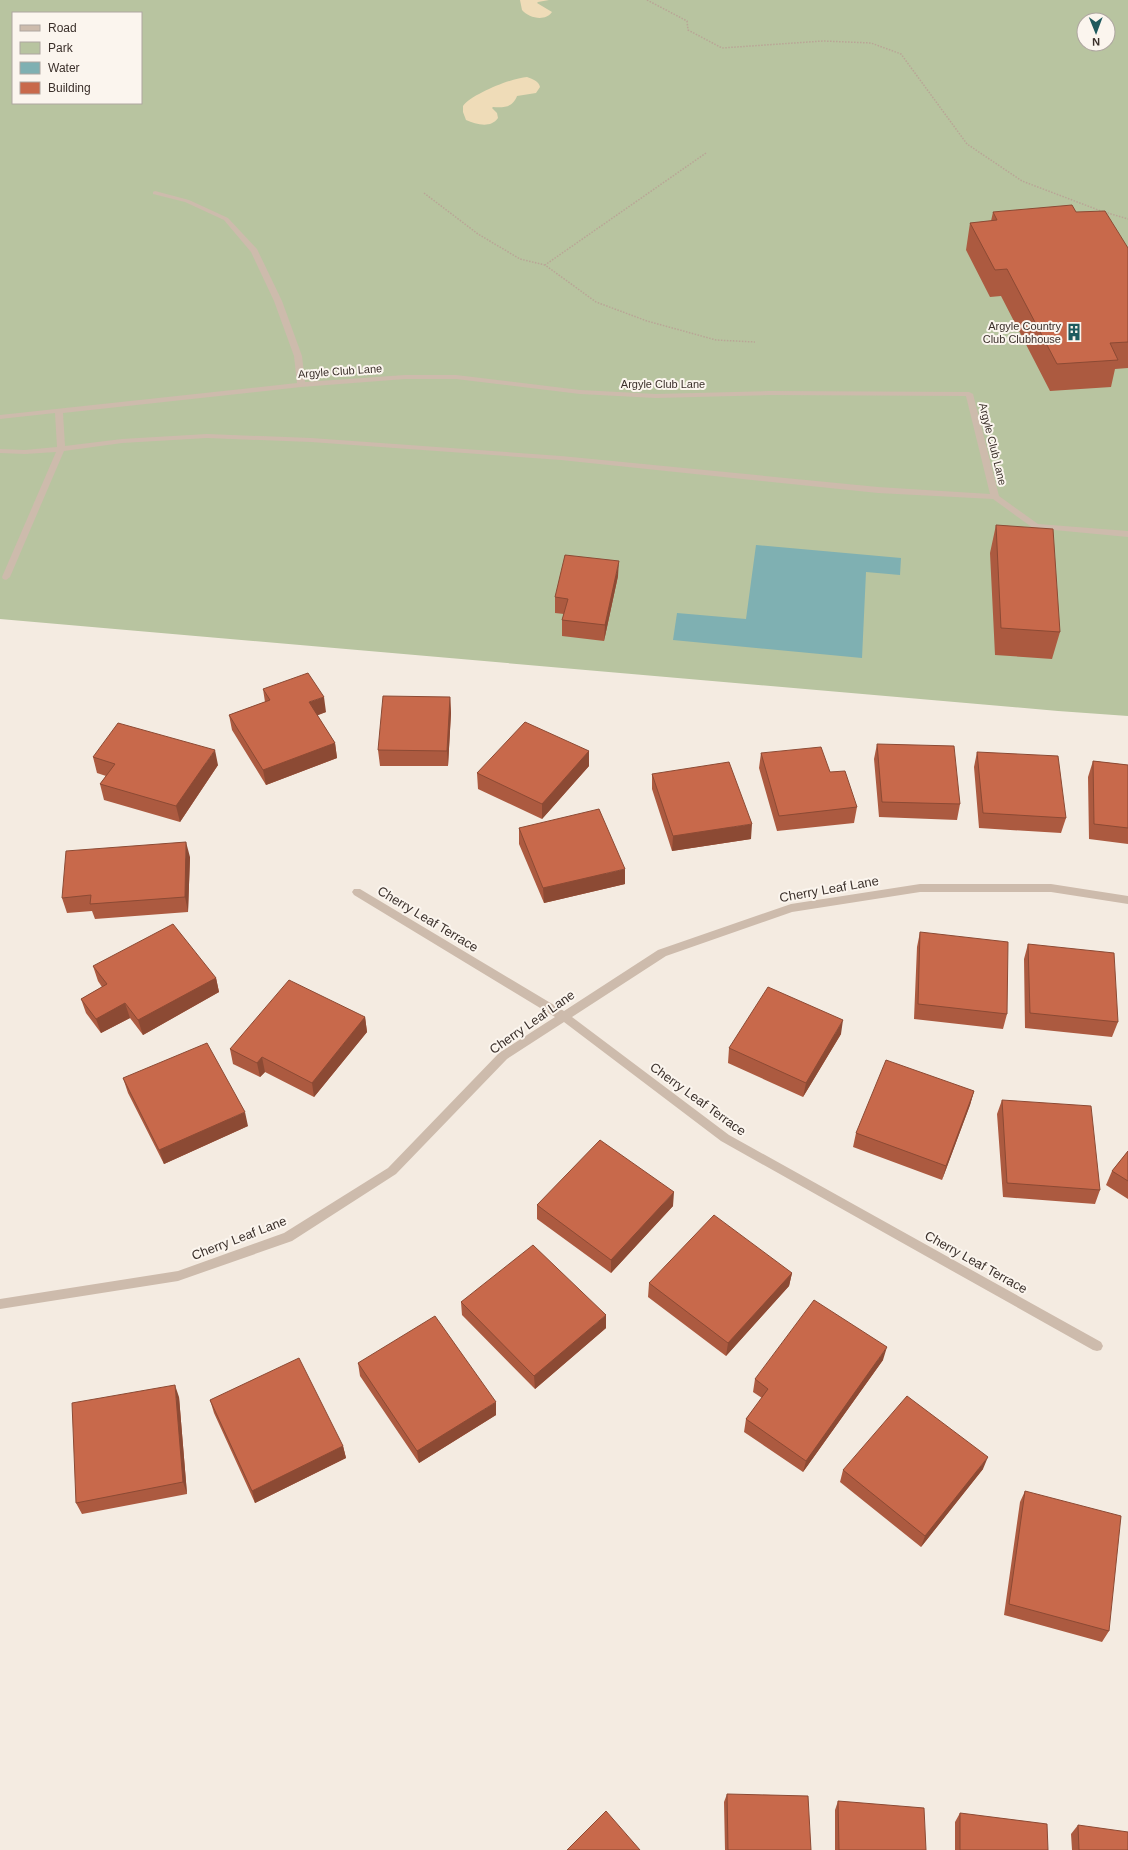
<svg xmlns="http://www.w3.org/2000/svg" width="1128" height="1850" viewBox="0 0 1128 1850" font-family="Helvetica,sans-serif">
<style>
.green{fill:#b8c4a0;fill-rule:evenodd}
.sand{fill:#efdcb8}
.water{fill:#7fb0b2}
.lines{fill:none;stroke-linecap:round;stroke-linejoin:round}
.path{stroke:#b9a596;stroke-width:1.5;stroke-dasharray:1.5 1.5;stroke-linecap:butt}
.lane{fill:#cdbbac;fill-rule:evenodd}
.street{fill:#cdbbac;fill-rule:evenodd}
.wall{fill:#ac5a40}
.shaded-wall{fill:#8c4a34}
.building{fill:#c8694b;stroke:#8c4a34}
.labels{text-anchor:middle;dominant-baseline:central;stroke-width:4;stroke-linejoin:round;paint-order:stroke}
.far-poi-label{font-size:11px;fill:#3b302b;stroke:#fbf5ee;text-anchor:end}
.far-street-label{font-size:11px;fill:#3b302b;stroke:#fbf5ee}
.street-label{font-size:13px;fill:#3b302b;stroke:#fbf5ee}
</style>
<rect width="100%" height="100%" fill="#f4ebe1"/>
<path class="green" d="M0 0H1128V716L1058 711 0 619ZM13 13H141V103H13ZM1084 20H1108V44H1084Z"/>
<path class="sand" d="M520 0H549L538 2 537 3 552 12C545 22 529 18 522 10Z
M527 77C532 79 539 81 540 87L536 93 517 96C513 107 504 108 493 107L492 108 497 113 498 118C490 129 476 124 466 120L463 112V106C472 94 512 78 527 77Z"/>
<path class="water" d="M756 545 901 558 900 575 866 572 862 658 673 640 677 613 746 619Z"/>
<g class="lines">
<path class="path" d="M647 0 687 21 688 30 722 48 823 41 871 43 901 54 967 144 1022 181 1101 211 1128 219
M706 153 545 265 596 302 647 321 716 340 755 342
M424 193 478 234 520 259 545 265"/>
<path class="lane" d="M155 191 189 200 228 218 257 249 282 301 302 356 305 382 405 375H456L580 390 656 394 769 391 969 392 973 394 999 496 1038 524 1128 531V537L1033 528 993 499 878 493 561 460 311 442 207 438 122 443 64 451 10 577 6 580 3 579 2 577 56 452 25 454 0 453V449L25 450 57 447 55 413 0 419V415L297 383 294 356 274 301 251 252 224 220 185 202 153 194V192ZM405 379H456L580 394 656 398 769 395 966 396 990 494 878 487 561 456 311 438 207 434 122 439 65 446 63 413 301 387Z"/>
<path class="street" d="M920 884H1051L1128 896V904L1051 892H920L792 912 666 956 572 1017 729 1135 1101 1342 1103 1346 1101 1350 1097 1351 1093 1350 721 1141 564 1022 507 1059 396 1174 292 1241 178 1281 0 1309V1299L178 1271 284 1233 388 1168 499 1053 555 1017 354 895 352 892 354 889H360L564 1011 658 950 791 904Z"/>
</g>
<path class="wall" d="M993 212H1076L1128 248V368L1115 369 1111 387 1050 391 1001 296 990 297 966 250 970 223 991 221Z
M996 525 1060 632 1052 659 995 655 990 553Z
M618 576 604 641 562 636V620L564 614 555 613V597Z
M263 689 326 712 317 715 335 743 337 758 266 785 232 730 229 715 265 702Z
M450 697 451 713 448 766H380L378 750Z
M877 744 960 804 957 820 879 817 874 759Z
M589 751V766L542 819 478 789 477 773Z
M977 752 1066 818 1061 833 979 828 974 767Z
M761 753 830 772 857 807 854 823 777 831 759 768Z
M93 757 218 765 180 822 104 800 100 784 106 776 97 773Z
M1093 761 1128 765V844L1089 839 1088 777Z
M652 774 751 839 672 851 652 789Z
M519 828 625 884 544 903 519 844Z
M190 857 188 912 95 919 92 911 67 913 62 898Z
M920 932 1007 1014 1003 1029 914 1019 917 947Z
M1028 944 1118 1022 1112 1037 1025 1028 1024 959Z
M93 966 216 978 219 992 143 1035 130 1018 101 1033 86 1013 81 999 102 987 98 981Z
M365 1017 367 1032 314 1097 265 1072 260 1077 233 1064 230 1049Z
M841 1034 803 1097 728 1063 729 1048Z
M123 1078 248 1126 164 1164 128 1093Z
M974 1091 970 1105 942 1180 853 1147 856 1133Z
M1002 1100 1100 1190 1095 1204 1003 1197 997 1114Z
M1128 1151V1199L1106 1185 1112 1171Z
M537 1205 673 1206 611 1273 537 1219Z
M792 1273 789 1286 726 1356 648 1297 649 1283Z
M461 1302 606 1328 535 1389 462 1315Z
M883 1360 803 1472 744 1432 746 1419 762 1398 753 1392 755 1379Z
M358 1363 496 1415 419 1463 360 1376Z
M179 1397 187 1494 82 1514 76 1503Z
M210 1400 343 1446 346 1458 255 1503 214 1413Z
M983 1469 921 1547 840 1482 843 1470Z
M1025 1491 1109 1631 1102 1642 1004 1615 1020 1502Z
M727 1794 811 1850H725L724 1802Z
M838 1801 926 1850H835V1810Z
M960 1813 1048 1850H955V1822Z
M1078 1825 1128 1850H1072L1071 1834Z"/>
<path class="shaded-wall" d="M619 561 618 576 604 641 605 625Z
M324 697 326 712 311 718 309 702Z
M450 697 451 713 448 766 447 751Z
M335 743 337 758 266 785 263 770Z
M215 750 218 765 180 822 176 806Z
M589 751V766L542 819V804Z
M752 824 751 839 672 851 673 836Z
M186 842 190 857 188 912 185 897Z
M625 869V884L544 903 543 888Z
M216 978 219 992 143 1035 138 1020Z
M125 1003 130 1018 101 1033 96 1019Z
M365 1017 367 1032 314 1097 312 1083Z
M843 1020 841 1034 803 1097 806 1083Z
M262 1057 265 1072 260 1077 257 1063Z
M974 1091 970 1105 942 1180 946 1166Z
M245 1112 248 1126 164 1164 159 1150Z
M674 1192 673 1206 611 1273V1260Z
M792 1273 789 1286 726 1356 728 1343Z
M606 1315V1328L535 1389 534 1376Z
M887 1347 883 1360 803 1472 806 1461Z
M175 1385 179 1397 187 1494 183 1482Z
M496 1402V1415L419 1463 417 1451Z
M343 1446 346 1458 255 1503 252 1491Z
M988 1457 983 1469 921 1547 925 1536Z"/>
<path class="building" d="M1072 205 1076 212 1105 211 1128 248V342L1110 343 1118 360 1057 364 1007 269 995 270 970 223 997 220 993 212Z
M996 525 1053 529 1060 632 1001 628Z
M565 555 619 561 605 625 562 620 568 599 555 597Z
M308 673 324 697 309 702 335 743 263 770 229 715 270 700 263 689Z
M383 696 450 697 447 751 378 750Z
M525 722 589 751 542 804 477 773Z
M118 723 215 750 176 806 100 784 115 764 93 757Z
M877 744 954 746 960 804 882 802Z
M821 747 830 772 845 771 857 807 779 816 761 753Z
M977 752 1058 756 1066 818 983 813Z
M1093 761 1128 765V828L1094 824Z
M729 762 752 824 673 836 652 774Z
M599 809 625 869 543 888 519 828Z
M186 842 185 897 90 904 91 895 62 898 66 851Z
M173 924 216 978 138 1020 125 1003 96 1019 81 999 107 984 93 966Z
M920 932 1008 942 1007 1014 918 1004Z
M1028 944 1114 953 1118 1022 1030 1013Z
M289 980 365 1017 312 1083 262 1057 257 1063 230 1049Z
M768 987 843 1020 806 1083 729 1048Z
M207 1043 245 1112 159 1150 123 1078Z
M886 1060 974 1091 946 1166 856 1133Z
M1002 1100 1091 1106 1100 1190 1007 1183Z
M600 1140 674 1192 611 1260 537 1205Z
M1128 1151V1181L1112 1171Z
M714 1215 792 1273 728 1343 649 1283Z
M533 1245 606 1315 534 1376 461 1302Z
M814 1300 887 1347 806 1461 746 1419 768 1389 755 1379Z
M435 1316 496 1402 417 1451 358 1363Z
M299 1358 343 1446 252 1491 210 1400Z
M175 1385 183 1482 76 1503 72 1403Z
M907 1396 988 1457 925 1536 843 1470Z
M1025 1491 1121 1516 1109 1631 1009 1604Z
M727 1794 808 1796 811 1850H728Z
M838 1801 924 1808 926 1850H839Z
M606 1811 640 1850H567Z
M960 1813 1047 1824 1048 1850H960Z
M1078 1825 1128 1832V1850H1079Z"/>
<defs>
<g id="building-bare" transform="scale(1.38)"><path d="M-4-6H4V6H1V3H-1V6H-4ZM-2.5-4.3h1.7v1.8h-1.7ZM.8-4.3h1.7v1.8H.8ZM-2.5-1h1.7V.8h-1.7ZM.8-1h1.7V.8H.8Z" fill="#1f5a5e" stroke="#fbf5ee" stroke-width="2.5" paint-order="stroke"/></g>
</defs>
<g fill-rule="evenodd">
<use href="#building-bare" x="1074" y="332"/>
</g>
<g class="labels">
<g class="far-poi-label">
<text x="1061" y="326">Argyle Country<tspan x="1061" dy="13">Club Clubhouse</tspan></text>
</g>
<g class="far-street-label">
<text transform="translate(340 371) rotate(-4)">Argyle Club Lane</text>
<text x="663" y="384">Argyle Club Lane</text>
<text transform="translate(993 444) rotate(76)">Argyle Club Lane</text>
</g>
<g class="street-label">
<text transform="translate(829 889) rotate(-10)">Cherry Leaf Lane</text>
<text transform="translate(428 919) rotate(31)">Cherry Leaf Terrace</text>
<text transform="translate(532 1022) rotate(-35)">Cherry Leaf Lane</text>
<text transform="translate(698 1099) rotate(36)">Cherry Leaf Terrace</text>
<text transform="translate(239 1238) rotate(-21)">Cherry Leaf Lane</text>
<text transform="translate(976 1262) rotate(29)">Cherry Leaf Terrace</text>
</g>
</g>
<rect x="12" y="12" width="130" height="92" fill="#fbf5ee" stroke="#aea6a0"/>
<rect x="20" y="25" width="20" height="6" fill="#cdbbac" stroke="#aea6a0"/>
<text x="48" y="32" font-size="12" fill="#3b302b">Road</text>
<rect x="20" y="42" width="20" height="12" fill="#b8c4a0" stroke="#aea6a0"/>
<text x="48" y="52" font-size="12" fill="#3b302b">Park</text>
<rect x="20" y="62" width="20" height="12" fill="#7fb0b2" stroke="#aea6a0"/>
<text x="48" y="72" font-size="12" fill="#3b302b">Water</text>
<rect x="20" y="82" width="20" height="12" fill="#c8694b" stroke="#aea6a0"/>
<text x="48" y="92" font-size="12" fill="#3b302b">Building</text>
<g transform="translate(1096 32) rotate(179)"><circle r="19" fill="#fbf5ee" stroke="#aea6a0"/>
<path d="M0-3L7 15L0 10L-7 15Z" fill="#1f5a5e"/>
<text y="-6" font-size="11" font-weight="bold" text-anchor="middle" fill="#3b302b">N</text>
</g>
</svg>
